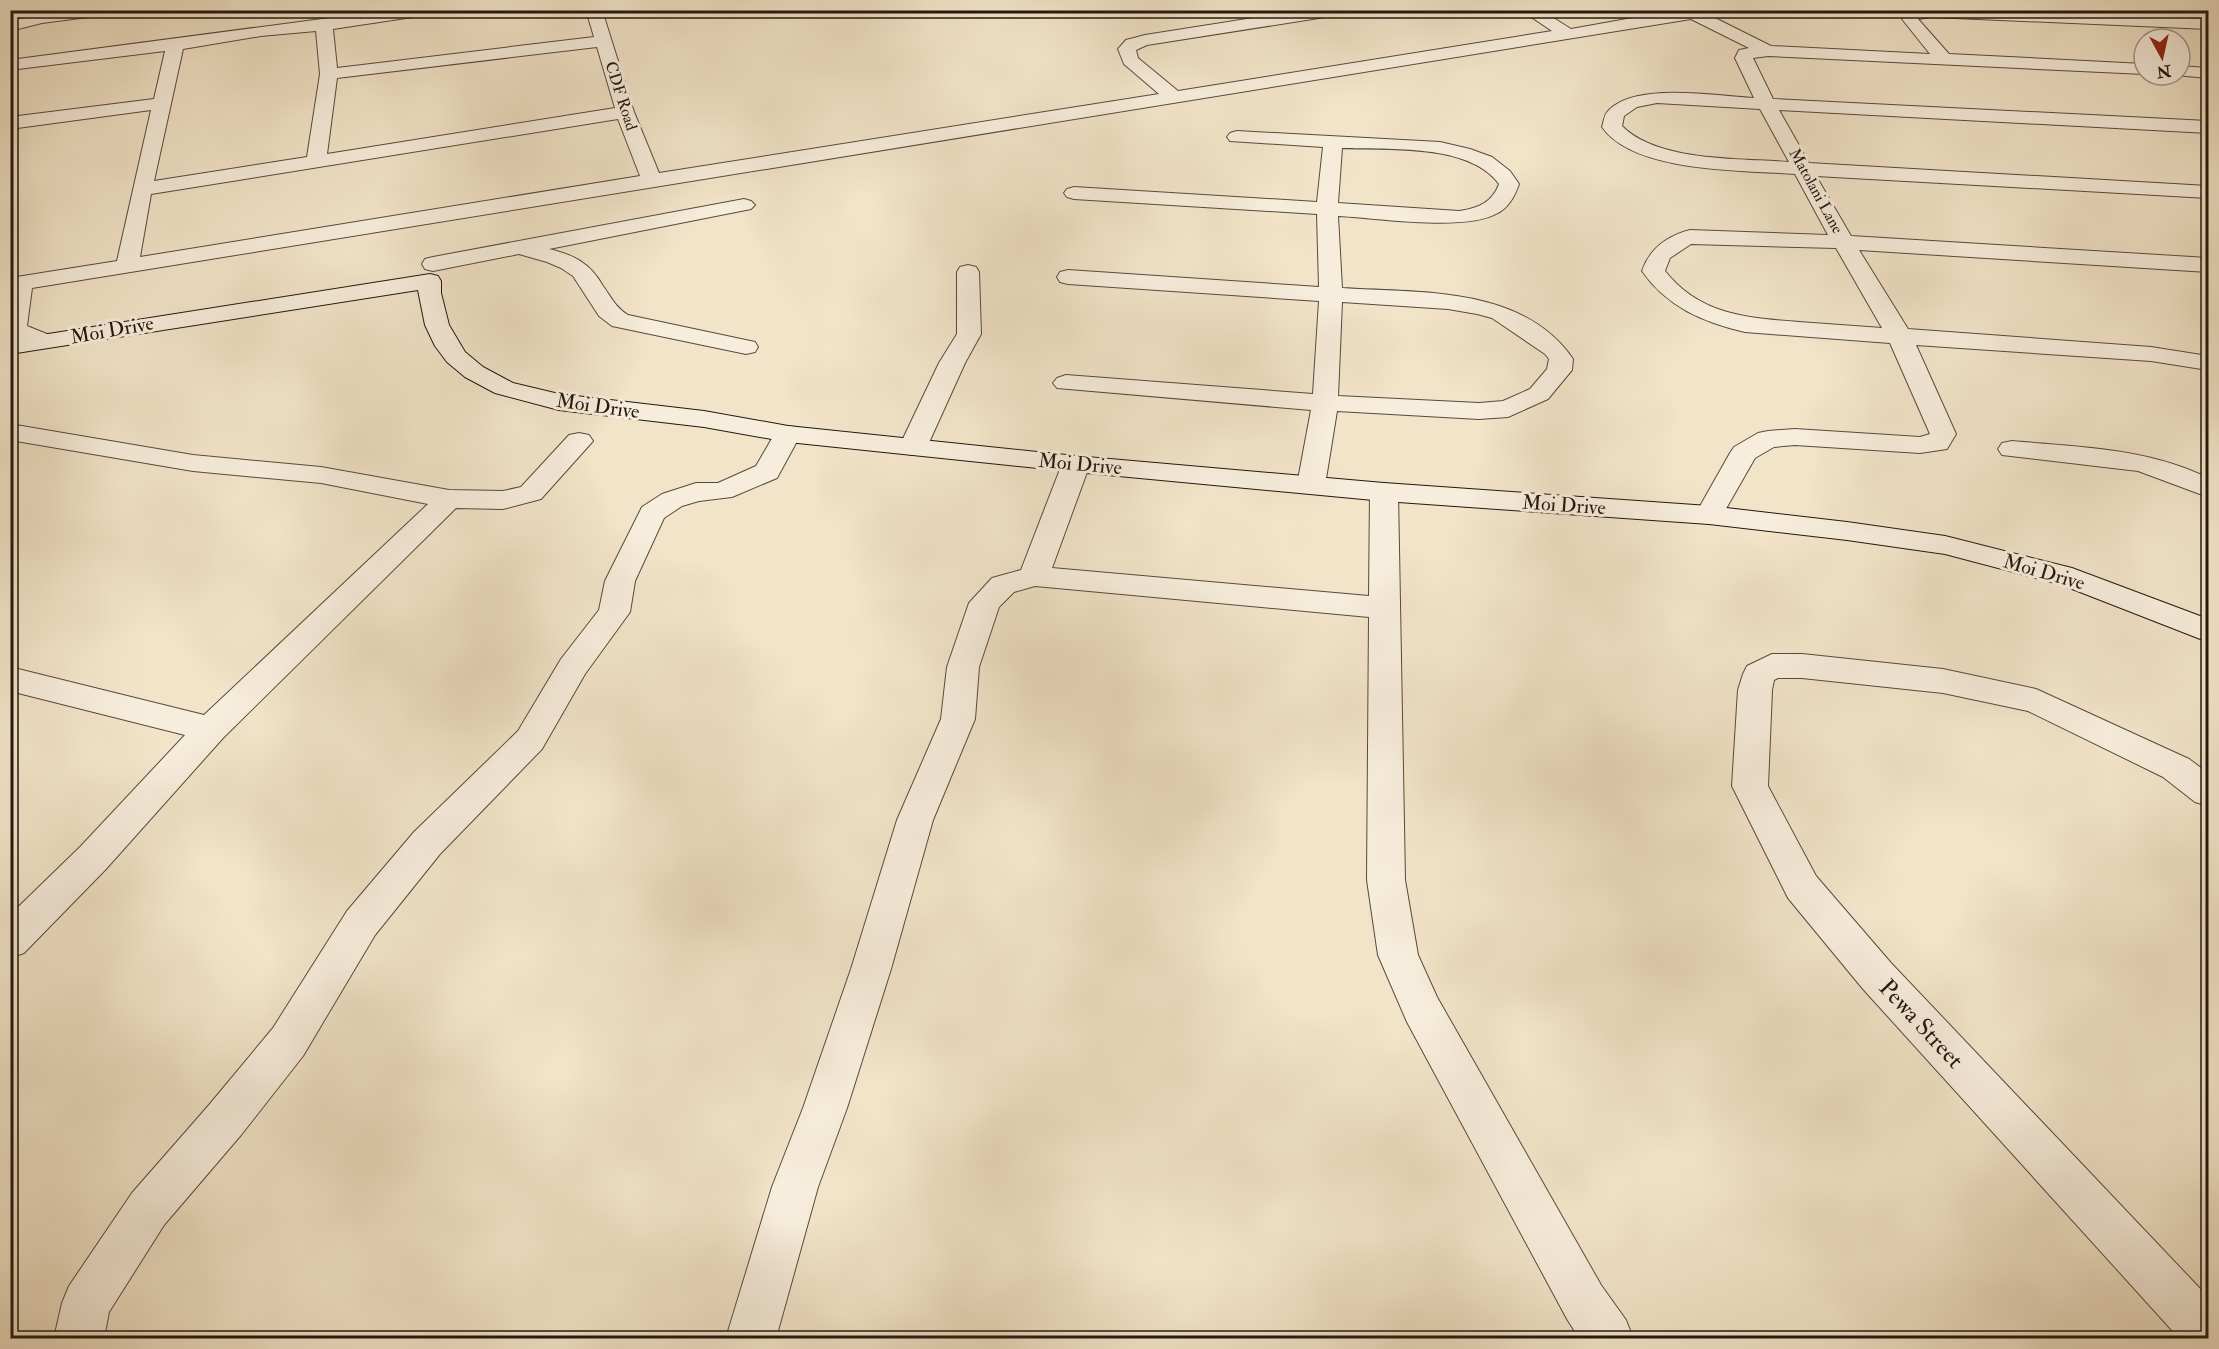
<svg xmlns="http://www.w3.org/2000/svg" width="2219" height="1349" viewBox="0 0 2219 1349" font-family="'IM FELL Double Pica',serif">
<style>
.lines{fill:none;stroke-linecap:round;stroke-linejoin:round}
.street-casing{stroke:#574a3d;stroke-width:2}
.secondary-casing{stroke:#23170e;stroke-width:2}
.street{fill:#f7eddc;fill-rule:evenodd}
.secondary{fill:#f7eddc;fill-rule:evenodd}
.labels{text-anchor:middle;dominant-baseline:central;stroke-width:6;stroke-linejoin:round;paint-order:stroke}
.far-street-label{font-size:16px;fill:#23170e;stroke:#f7eddc}
.street-label{font-size:20px;fill:#23170e;stroke:#f7eddc}
.near-street-label{font-size:24px;fill:#23170e;stroke:#f7eddc}
</style>
<rect width="100%" height="100%" fill="#f2e4c9"/>
<filter id="stains"><feTurbulence type="fractalNoise" baseFrequency=".00333" numOctaves="4"/><feColorMatrix values="0 0 0 0 .2 0 0 0 0 .09 0 0 0 0 .02 0 0 0 .5 -.17"/></filter>
<radialGradient id="worn" r=".72"><stop offset=".6" stop-color="#630" stop-opacity="0"/><stop offset="1" stop-color="#630" stop-opacity=".3"/></radialGradient>
<g class="lines">
<g class="street-casing">
<path id="street" d="M61 10H111L103 15 42 23 10 31V21Z
M390 10H434L426 15 333 29 337 68 594 37 586 10H602L634 112 659 173 1159 94 1124 64 1118 49 1126 40 1145 35 1303 10H1346L1338 15 1147 45 1136 50 1138 58 1178 91 1552 31 1521 10H1541L1571 29 1677 10H1699L1771 46 1930 54 1902 19 1906 11 2009 10 2208 19V29L1932 17 1918 19 1949 54 2144 64V74L1768 56 1753 58 1773 99 2208 121V133L1779 110 1809 163 2208 186V198L1816 176 1851 236 2208 258V272L1859 250 1908 329 2151 347 2208 356V370L2151 361 1916 345 1956 434 1947 449 1920 453 1795 445 1774 447 1755 458 1719 521 1709 524 1699 521 1695 515 1730 453 1734 447 1758 433 1768 431 1795 429 1920 437 1930 434 1890 343 1745 332C1703 322 1667 307 1642 271 1650 248 1667 236 1690 230L1828 235 1795 174C1743 170 1634 173 1602 127 1604 121 1604 114 1609 110 1637 82 1716 96 1754 98L1735 58 1739 50 1749 48 1691 19 32 288 27 326 52 336 55 341 52 346 43 348 10 337V278L117 261 151 110 10 129V117L154 99 165 51 10 70V60ZM316 31 320 74 307 157 154 181 183 49 261 36ZM597 47 615 108 327 154 337 78ZM1657 103 1760 109 1789 162C1739 158 1658 162 1622 126L1624 116 1637 107ZM618 119 640 176 140 257 151 194ZM1691 244 1836 248 1882 328C1855 326 1827 324 1799 322 1747 318 1700 315 1665 271L1670 258Z
M2180 66 2208 68V78L2175 75H2180Z
M1237 131 1440 142 1470 149 1492 157 1510 171 1519 184C1515 196 1509 207 1498 213 1465 232 1378 218 1338 216L1342 288C1421 293 1523 286 1573 359L1572 370 1548 399 1508 417 1479 419 1337 411 1325 485 1321 491 1311 494 1301 491 1297 485 1311 410 1057 388 1053 383 1057 378 1066 375 1313 394 1319 301 1068 284 1060 282 1057 277 1060 272 1068 270 1319 287 1317 214 1074 199 1067 197 1064 193 1067 189 1074 187 1317 202 1323 147 1230 141 1227 137 1230 133ZM1342 148C1388 150 1469 143 1499 184 1492 203 1478 208 1459 211L1338 203ZM1342 302 1448 309 1477 314 1492 318 1545 354 1549 359 1547 369 1530 389 1503 401 1479 403 1338 396Z
M744 199 751 201 755 205 751 209 549 249C574 255 590 263 603 286 611 297 616 308 628 315L755 342 758 347 755 352 746 354 612 326 599 316 573 276 561 268 547 262 519 254 433 271 425 269 422 264 425 259 433 257Z
M968 265 976 267 979 272 981 334 965 363 927 447 923 453 913 455 903 453 899 447 939 363 957 334V272L960 267Z
M10 424 193 455 321 467 449 490 503 491 521 487 569 435 579 433 589 435 593 441 541 499 503 509 456 508 223 738 106 869 24 953 10 958V915L80 847 185 735 10 691V667L204 715 428 504 321 483 193 471 10 440Z
M788 426 798 428 801 434 777 478 732 497 699 501 682 506 664 518 635 581 630 612 585 674 542 749 440 854 375 935 303 1056 241 1135 164 1225 109 1312 104 1338H54L62 1303 69 1286 132 1193 209 1105 273 1028 347 911 414 832 518 731 561 659 599 610 605 581 642 507 662 494 696 483H718L756 466 778 428Z
M2012 441C2078 447 2148 448 2208 478V497L2138 471 2002 455 1998 449 2002 443Z
M1076 456 1086 458 1090 464 1052 568 1369 596 1370 492 1374 486 1384 483 1394 486 1398 492 1405 880 1418 955 1437 997 1601 1285 1626 1320 1633 1338H1579L1567 1319 1407 1022 1378 955 1367 880 1369 617 1035 586 1014 592 999 607 979 667 975 719 933 820 891 969 847 1108 818 1187 776 1338H726L772 1187 803 1108 851 969 897 820 941 719 947 667 969 603 992 578 1021 570 1062 464 1066 458Z
M1772 654H1802L1943 669 2036 689 2189 759 2208 773V806L2195 802 2163 777 2028 711 1943 693 1802 678H1778L1774 680 1772 690 1768 786 1816 876 1891 963 2208 1297V1338H2179L1863 989 1788 898 1732 786 1738 690 1743 674 1747 666Z"/>
</g>
<g class="secondary-casing">
<path id="secondary" d="M430 274 438 276 441 281V293L449 325 465 352 483 367 513 383 559 394 704 411 788 426 1076 456 1384 483 1709 506 1847 522 1945 536 2072 568 2208 619V642L2062 585 1945 554 1847 540 1709 524 1384 501 1076 472 788 442 704 427 559 410 495 393 465 377 447 362 435 346 425 325 418 290 10 354V340Z"/>
</g>
<use href="#street" class="street"/>
<use href="#secondary" class="secondary"/>
</g>
<g class="labels">
<g class="far-street-label">
<text transform="translate(621 96) rotate(72)">CDF Road</text>
<text transform="translate(1816 191) rotate(61)">Matolani Lane</text>
</g>
<g class="street-label">
<text transform="translate(112 330) rotate(-10)">Moi Drive</text>
<text transform="translate(598 406) rotate(8)">Moi Drive</text>
<text transform="translate(1080 464) rotate(5)">Moi Drive</text>
<text transform="translate(1564 505) rotate(4)">Moi Drive</text>
<text transform="translate(2044 572) rotate(16)">Moi Drive</text>
</g>
<g class="near-street-label">
<text transform="translate(1921 1024) rotate(47)">Pewa Street</text>
</g>
</g>
<rect width="2219" height="1349" fill="none" stroke="#f2e4c9" stroke-width="36"/>
<rect x="12" y="12" width="2195" height="1325" fill="none" stroke="#23170e" stroke-width="3"/>
<rect x="18" y="18" width="2183" height="1313" fill="none" stroke="#23170e" stroke-width="1.5"/>
<g transform="translate(2162 57) rotate(172)"><circle r="28" fill="#f7eddc" stroke="#a2978a" stroke-width="1.5"/>
<path d="M0-4.5L10 22L0 15L-10 22Z" fill="#8f2418"/>
<text y="-9" font-size="16" font-weight="bold" text-anchor="middle" fill="#23170e">N</text>
</g>
<rect width="100%" height="100%" filter="url(#stains)"/>
<rect width="100%" height="100%" fill="url(#worn)"/>
</svg>
